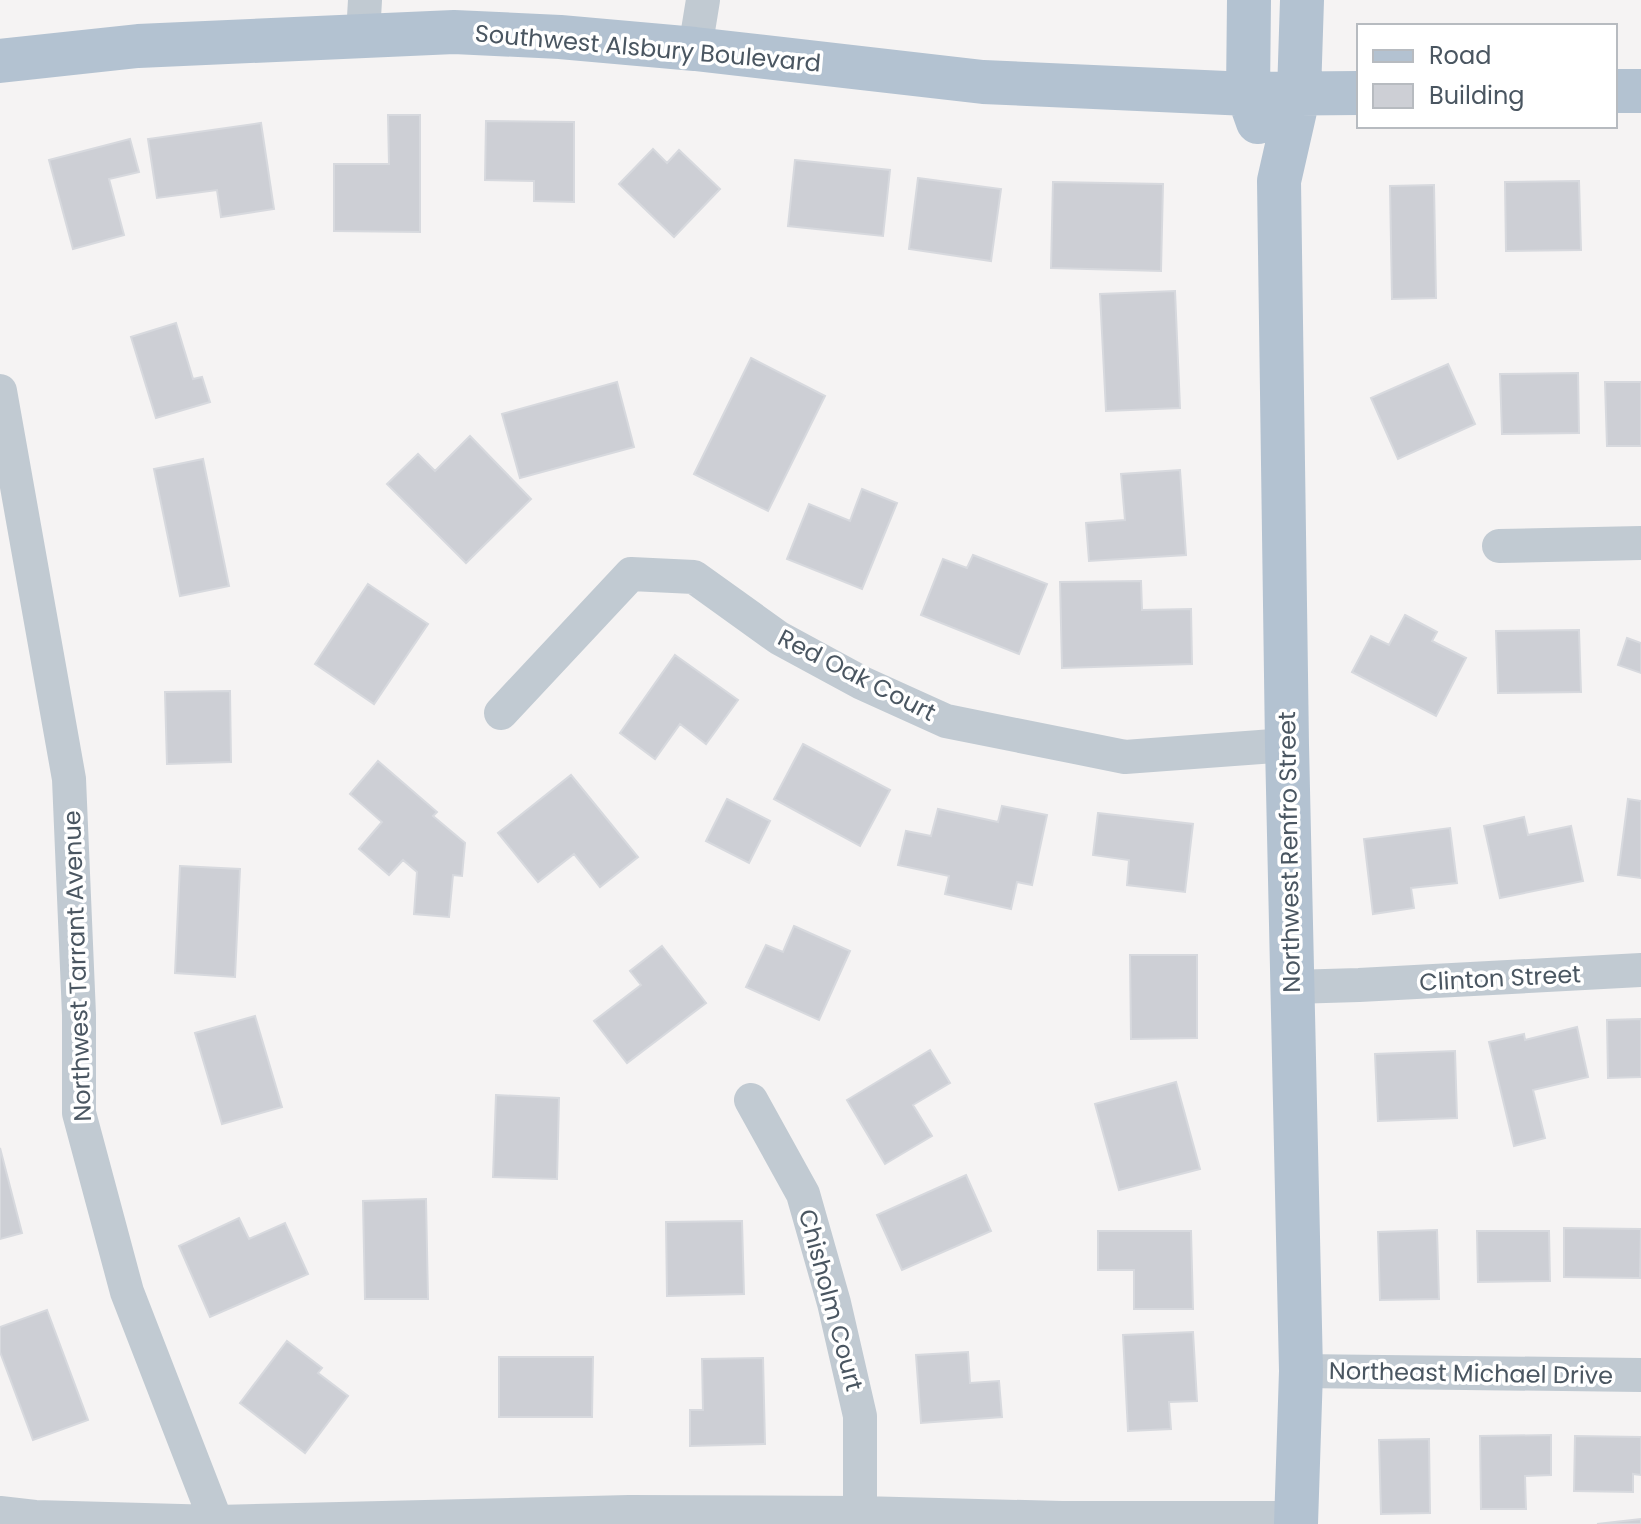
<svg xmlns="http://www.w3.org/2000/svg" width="1641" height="1524" viewBox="0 0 1641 1524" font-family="Poppins,sans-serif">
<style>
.building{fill:#cdcfd5;stroke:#d7d9de;stroke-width:2}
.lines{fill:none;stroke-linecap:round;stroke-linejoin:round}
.minor{stroke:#c1cad2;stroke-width:34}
.major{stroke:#b3c2d1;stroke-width:44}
.labels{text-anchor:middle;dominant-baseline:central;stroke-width:7;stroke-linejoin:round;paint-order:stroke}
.street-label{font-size:24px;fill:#4a5661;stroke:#fff}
</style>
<rect width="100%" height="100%" fill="#f5f3f3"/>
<path class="building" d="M388 115H420V232L334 231V164H389Z
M486 121 574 122V202L534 201V181L485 180Z
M261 123 274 209 221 217 217 190 157 198 148 139Z
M130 139 139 172 109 179 124 235 73 249 49 160Z
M653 149 667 163 679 150 720 189 674 237 619 184Z
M795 160 890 170 883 236 788 226Z
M918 178 1001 189 991 261 909 249Z
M1579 181 1581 250 1506 251 1505 182Z
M1053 182 1163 184 1161 271 1051 268Z
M1434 185 1436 298 1392 299 1390 186Z
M1175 291 1180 408 1106 411 1100 294Z
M176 323 193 379 202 377 210 402 156 418 131 337Z
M751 358 825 396 768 511 694 474Z
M1448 364 1475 424 1398 459 1371 398Z
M1578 373 1579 433 1502 434 1500 374Z
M617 382 634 447 520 478 502 414Z
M1605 382H1641V446H1607Z
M470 436 531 499 466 563 387 484 418 454 435 471Z
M203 459 229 586 180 596 154 469Z
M1180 470 1186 555 1089 561 1086 523 1125 520 1121 474Z
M862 489 897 503 862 589 787 559 809 504 850 521Z
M973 555 1047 584 1019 654 921 615 943 559 967 568Z
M1141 581 1142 610 1191 609 1192 664 1062 668 1060 582Z
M368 584 428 624 374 704 315 664Z
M1405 615 1437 632 1432 641 1466 658 1436 716 1352 672 1371 636 1389 645Z
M1579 630 1581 692 1498 693 1496 631Z
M1627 638 1641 643V673L1618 665Z
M675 655 738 700 706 744 680 724 655 759 620 733Z
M230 691 231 762 167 764 165 692Z
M803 744 890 790 860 846 774 799Z
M378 761 437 812 433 816 465 843 462 876 453 875 449 917 414 914 417 872 403 860 389 875 359 849 382 822 350 794Z
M571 775 638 857 600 887 574 854 538 882 498 833Z
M727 799 770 821 749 863 706 841Z
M1628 799 1641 801V878L1618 875Z
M1002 806 1047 815 1032 885 1017 882 1011 909 945 894 949 876 898 865 906 831 931 836 938 809 998 822Z
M1098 813 1193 824 1185 892 1127 885 1129 860 1093 855Z
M1524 817 1528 835 1571 826 1583 881 1500 898 1484 826Z
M1450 828 1457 883 1411 888 1414 908 1373 914 1364 839Z
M180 866 240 869 235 977 175 973Z
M794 926 850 951 819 1020 746 987 766 945 783 952Z
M662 946 706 1003 627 1063 594 1021 641 985 630 971Z
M1130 955H1197V1038L1131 1039Z
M255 1016 282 1107 222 1124 195 1033Z
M1641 1019V1077L1608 1078 1607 1020Z
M1577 1027 1588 1077 1533 1090 1545 1138 1514 1146 1489 1042 1524 1034 1525 1040Z
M930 1050 950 1083 913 1105 932 1136 885 1164 847 1100Z
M1455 1051 1457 1118 1378 1121 1375 1054Z
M1176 1082 1200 1169 1119 1190 1095 1104Z
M496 1095 559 1098 557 1179 493 1177Z
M0 1148 22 1233 0 1239Z
M966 1175 991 1231 902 1270 877 1215Z
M426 1199 428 1299H365L363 1201Z
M239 1218 249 1239 285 1223 308 1274 210 1317 179 1246Z
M742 1221 744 1294 667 1296 666 1222Z
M1564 1228 1641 1229 1640 1278 1564 1277Z
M1437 1230 1439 1299 1380 1300 1378 1232Z
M1098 1231H1191L1193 1309H1134V1270H1098Z
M1477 1231H1549L1550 1281 1478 1282Z
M47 1310 88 1420 33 1440 0 1352V1327Z
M1193 1332 1197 1401 1169 1402 1171 1429 1128 1431 1123 1335Z
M287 1341 322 1368 318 1373 348 1396 305 1453 240 1403Z
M968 1352 970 1383 999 1381 1002 1417 921 1423 916 1355Z
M499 1357H593L592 1417H499Z
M763 1358 765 1444 690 1446V1410H703L702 1359Z
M1551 1435V1475L1525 1476 1526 1509H1481L1480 1436Z
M1575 1436 1641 1437V1475L1633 1474V1492L1574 1491Z
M1429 1439 1430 1513 1381 1514 1379 1440Z
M1641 1519V1524H1597Z"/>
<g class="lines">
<path class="minor" d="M363 35 365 0
M695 49 703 0
M0 391 69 779 79 1015V1113L127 1292 217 1524
M1499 546 1641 543
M501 713 631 574 694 577 779 638 862 683 946 721 1125 757 1287 745
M1292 987 1359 985 1641 970
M751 1100 803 1194 834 1303 860 1416V1524
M1301 1371 1641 1375
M0 1513 35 1517 217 1522 629 1512 860 1513 1062 1518H1296"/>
<path class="major" d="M1249 0 1248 94 1258 122
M0 61 138 46 454 32 560 37 695 49 983 82 1248 94 1359 93
M1615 91H1641
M1296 1524 1301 1371 1287 745 1279 181 1299 93 1302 0"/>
</g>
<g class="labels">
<g class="street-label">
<text transform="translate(648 48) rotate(5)">Southwest Alsbury Boulevard</text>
<text transform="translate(857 675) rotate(27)">Red Oak Court</text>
<text transform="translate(1289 852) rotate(-91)">Northwest Renfro Street</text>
<text transform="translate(77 966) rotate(-92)">Northwest Tarrant Avenue</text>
<text transform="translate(1500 978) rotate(-3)">Clinton Street</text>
<text transform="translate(831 1300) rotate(75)">Chisholm Court</text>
<text transform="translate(1471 1373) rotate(1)">Northeast Michael Drive</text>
</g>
</g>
<rect x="1357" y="24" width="260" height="104" fill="#ffffff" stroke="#b7bbc0" stroke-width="2"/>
<rect x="1373" y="50" width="40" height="12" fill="#b3c2d1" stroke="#b7bbc0" stroke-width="2"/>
<text x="1429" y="64" font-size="24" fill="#4a5661">Road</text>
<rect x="1373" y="84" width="40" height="24" fill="#cdcfd5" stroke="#b7bbc0" stroke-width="2"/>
<text x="1429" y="104" font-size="24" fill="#4a5661">Building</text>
</svg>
